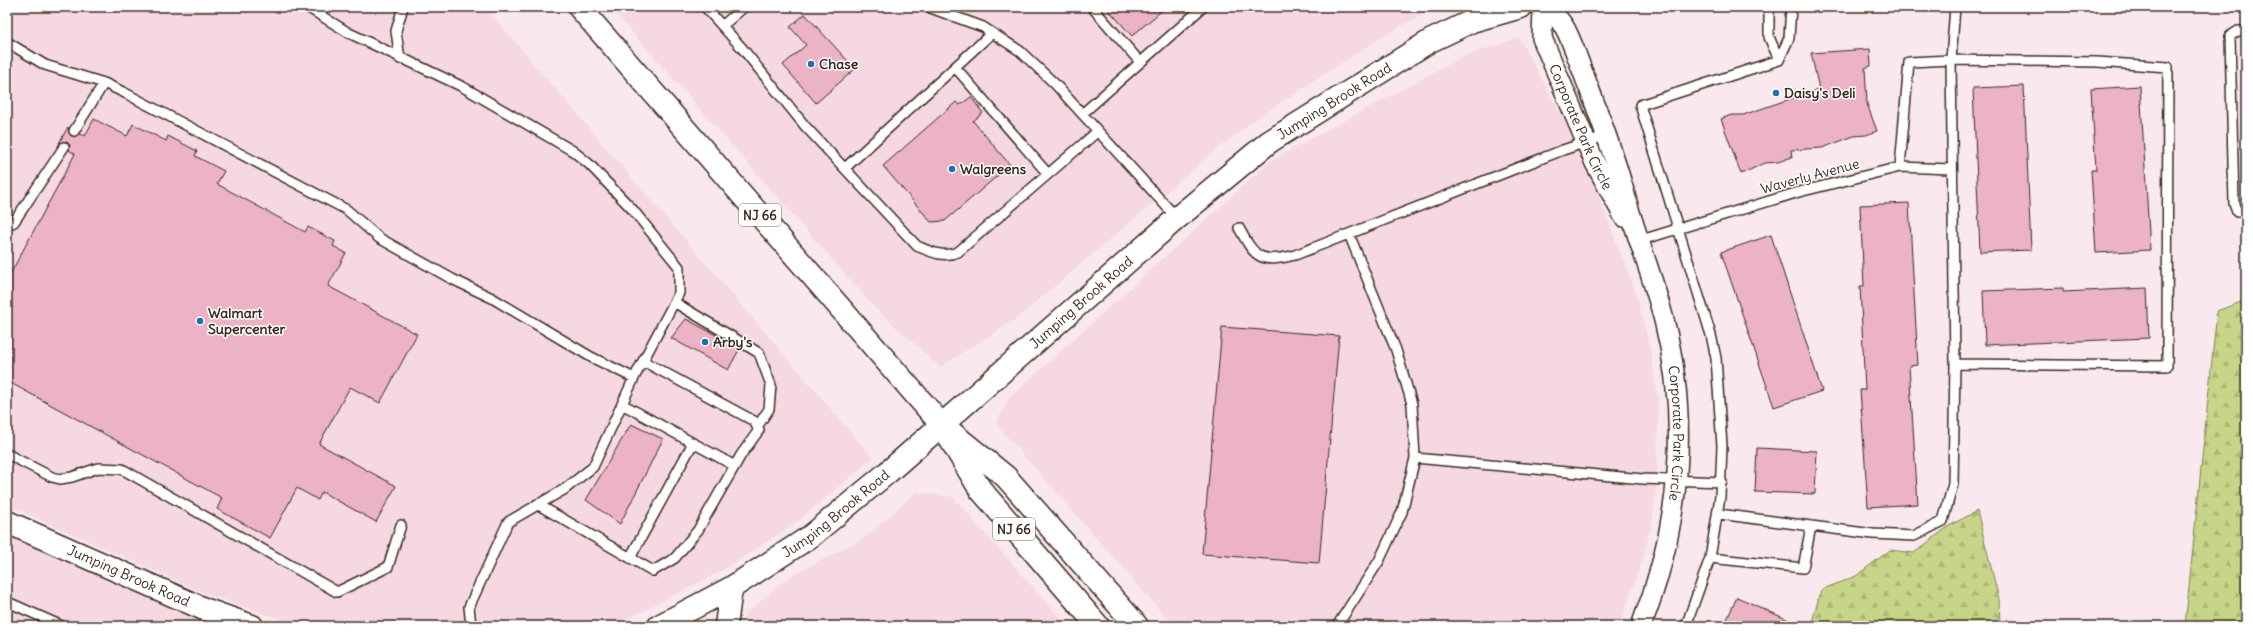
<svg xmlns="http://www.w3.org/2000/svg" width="2253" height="633" viewBox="0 0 2253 633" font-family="Delius,sans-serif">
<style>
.built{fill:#f5d8e2}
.forest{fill:url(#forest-firs);stroke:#818054}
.building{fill:#ebb3c5;stroke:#3b2a1e}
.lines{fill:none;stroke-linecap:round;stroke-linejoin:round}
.lane-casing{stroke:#3b2a1e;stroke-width:12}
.street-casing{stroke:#3b2a1e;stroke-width:22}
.secondary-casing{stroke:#3b2a1e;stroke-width:25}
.highway-casing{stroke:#3b2a1e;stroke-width:25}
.lane{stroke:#fff;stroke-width:9}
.street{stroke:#fff;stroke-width:19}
.secondary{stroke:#fff;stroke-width:22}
.highway{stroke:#fff;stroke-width:22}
.poi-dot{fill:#1f6fb2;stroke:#fff;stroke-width:1.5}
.labels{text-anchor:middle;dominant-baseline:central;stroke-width:3;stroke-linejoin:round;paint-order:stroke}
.shield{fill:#fff;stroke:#766a62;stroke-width:1}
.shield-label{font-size:13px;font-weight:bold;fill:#3b2a1e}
.poi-label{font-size:14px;font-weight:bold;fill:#3b2a1e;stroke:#fff;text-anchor:start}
.street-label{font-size:14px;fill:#3b2a1e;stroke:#fff}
</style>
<defs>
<pattern id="forest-firs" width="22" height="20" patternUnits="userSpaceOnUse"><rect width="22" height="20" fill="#c7d589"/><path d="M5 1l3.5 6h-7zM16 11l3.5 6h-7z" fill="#acb776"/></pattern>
</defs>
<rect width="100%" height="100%" fill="#f9e8ee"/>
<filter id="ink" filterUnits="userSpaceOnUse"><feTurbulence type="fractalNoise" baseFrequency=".025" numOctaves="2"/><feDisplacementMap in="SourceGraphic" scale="8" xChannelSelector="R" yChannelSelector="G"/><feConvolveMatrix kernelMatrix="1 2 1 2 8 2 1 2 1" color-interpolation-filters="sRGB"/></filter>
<g filter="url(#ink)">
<path class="built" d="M7 7H485L873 458 799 520 765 543 721 571 639 613 608 626H301L209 595 7 505Z
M610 7H1435L1377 40 1256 119 1212 153 1016 319 940 367 875 308Z
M1519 38 1579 146 1635 291 1650 348 1658 402 1657 479 1653 515 1644 555 1619 626H1174L996 424 1008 399 1272 160 1462 57Z
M916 492 953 497 1067 626H742L744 615 789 577 865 538Z
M7 534 222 626H7Z"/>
<path class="forest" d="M2246 300V626H2185L2217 311Z
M1977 511 1999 599 2000 626H1811L1821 590 1856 576 1890 550 1914 553 1949 526Z"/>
<path class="building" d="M1106 7H1166L1132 36Z
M805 14 855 69 816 103 783 65 806 45 790 27Z
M1870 49 1871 66 1865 68 1867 104 1877 131 1866 135 1854 136 1822 148 1791 150 1792 157 1778 162 1765 163 1741 174 1721 119 1731 115H1743L1819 89 1811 53Z
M2024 86 2031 250 1980 252 1973 88Z
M2140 86 2150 250 2096 253 2091 170H2096L2091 89Z
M971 97 983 113 973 121 1010 165 945 221 931 222 883 166 956 102 960 105Z
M94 119 127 136 133 124 166 141 168 136 197 151 195 156 224 171 217 184 305 232 308 227 335 241 333 246 346 253 328 286 417 334 380 403 350 387 319 444 396 486 376 522 322 492 318 500 297 488 270 538 217 509 222 498 7 381V280L75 154 69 150 70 145 67 142 59 143 68 127 71 136H76L80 134 85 136Z
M1909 203 1918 365 1909 366 1918 504 1868 507 1860 390H1865L1860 286H1864L1860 205Z
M1771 235 1822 391 1774 407 1721 252Z
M2063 288V292L2147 288 2149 338 1985 345 1983 291Z
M686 319 740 348 728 370 671 338Z
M1222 327 1339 336 1319 563 1202 554Z
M631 424 663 439 620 524 586 500Z
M1757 448 1817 451 1815 494 1755 492Z
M1737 597 1802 626H1724Z"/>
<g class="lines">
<g class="lane-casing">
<path id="lane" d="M307 7 349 33 463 87 573 151 589 164 633 210 679 267V293L634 378 593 467 565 489 508 522 469 607 471 626
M705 7 742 48 805 126 917 246C931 252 943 258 958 252L1098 131
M928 7 983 27 1020 51 1055 84 1177 218
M1092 7 1140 62
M1769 7V37L1779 60
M722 26 744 7
M2246 31H2238L2230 36 2234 204 2237 212H2246
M7 42 45 65 104 83 125 93 347 210 379 238 452 279 492 298 591 357 634 378
M400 59 396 31 403 7
M955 67 1048 174
M1082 114 1203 7
M74 131 104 83
M1900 167 1909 62 1951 60 1955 7
M845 168 992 33
M7 225 14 222 64 147
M1239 228C1255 258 1261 264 1295 255L1563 150 1607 135
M1638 241 1799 192 1900 167 1951 169
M674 302 759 353 771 385 769 409 757 427
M622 404 693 443 630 558
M693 443 735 466
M7 454 52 477 60 479 72 477 98 468 122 469 337 592 388 567 401 525
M1415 458 1643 479 1722 482
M537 504 653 571 675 558 698 530 741 455 759 430 754 421 643 361
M1719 514 1811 526
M1710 558 1803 568 1811 526 1873 534 1914 536 1943 521 1953 484 1955 364 2167 366 2168 67 2097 62 1951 60 1955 364
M7 610 10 603 62 626
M1337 626 1379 561 1402 512 1415 458 1412 404 1396 350 1349 234
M1686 626 1710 558 1720 497 1722 446 1716 358 1711 335 1640 105 1779 60 1789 38 1791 7"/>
</g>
<g class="street-casing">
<g id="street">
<path id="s1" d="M1543 7 1542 38 1595 163 1624 217"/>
<path id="s2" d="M1548 7C1554 14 1562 22 1566 30 1575 48 1581 69 1589 88 1603 125 1617 163 1627 202 1638 241 1654 280 1664 320 1690 422 1680 528 1641 626"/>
</g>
</g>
<g class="secondary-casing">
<g id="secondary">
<path id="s3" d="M7 522 204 609 252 626"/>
<path id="s4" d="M659 626 731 588 811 536 887 473 1177 218 1269 142 1430 41 1472 21 1521 7"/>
<path d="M726 626 731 588"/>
</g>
</g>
<g class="highway-casing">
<path id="highway" d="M579 7 941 424 1006 477 1137 626
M949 437 980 489 1098 626"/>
</g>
<use href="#lane" class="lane"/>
<use href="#street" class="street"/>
<use href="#secondary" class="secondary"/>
<use href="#highway" class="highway"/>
</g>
</g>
<g class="poi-dot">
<circle cx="811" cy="64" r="4"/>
<circle cx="1776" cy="93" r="4"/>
<circle cx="952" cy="169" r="4"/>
<circle cx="200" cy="321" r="4"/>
<circle cx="705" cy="342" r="4"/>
</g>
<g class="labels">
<g class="shield">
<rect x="739" y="204" width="42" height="22" rx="3"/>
<rect x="993" y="518" width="42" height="22" rx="3"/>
</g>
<g class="shield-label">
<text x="760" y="215">NJ 66</text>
<text x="1014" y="529">NJ 66</text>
</g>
<g class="poi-label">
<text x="819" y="64">Chase</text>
<text x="1784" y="93">Daisy's Deli</text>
<text x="960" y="169">Walgreens</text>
<text x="208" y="313">Walmart<tspan x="208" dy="16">Supercenter</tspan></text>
<text x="713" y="342">Arby's</text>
</g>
<g class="street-label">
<text stroke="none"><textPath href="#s4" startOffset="858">Jumping Brook Road</textPath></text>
<text stroke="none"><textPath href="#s1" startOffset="128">Corporate Park Circle</textPath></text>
<text transform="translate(1810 176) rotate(-15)">Waverly Avenue</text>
<text stroke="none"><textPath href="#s4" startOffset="534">Jumping Brook Road</textPath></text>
<text stroke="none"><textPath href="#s2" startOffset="450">Corporate Park Circle</textPath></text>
<text stroke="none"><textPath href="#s4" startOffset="210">Jumping Brook Road</textPath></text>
<text stroke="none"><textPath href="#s3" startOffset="133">Jumping Brook Road</textPath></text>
</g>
</g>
<rect width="2253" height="633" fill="none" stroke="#fff" stroke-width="24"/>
<rect x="12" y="12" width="2229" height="609" fill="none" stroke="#3b2a1e" stroke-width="1.5" filter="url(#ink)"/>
</svg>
